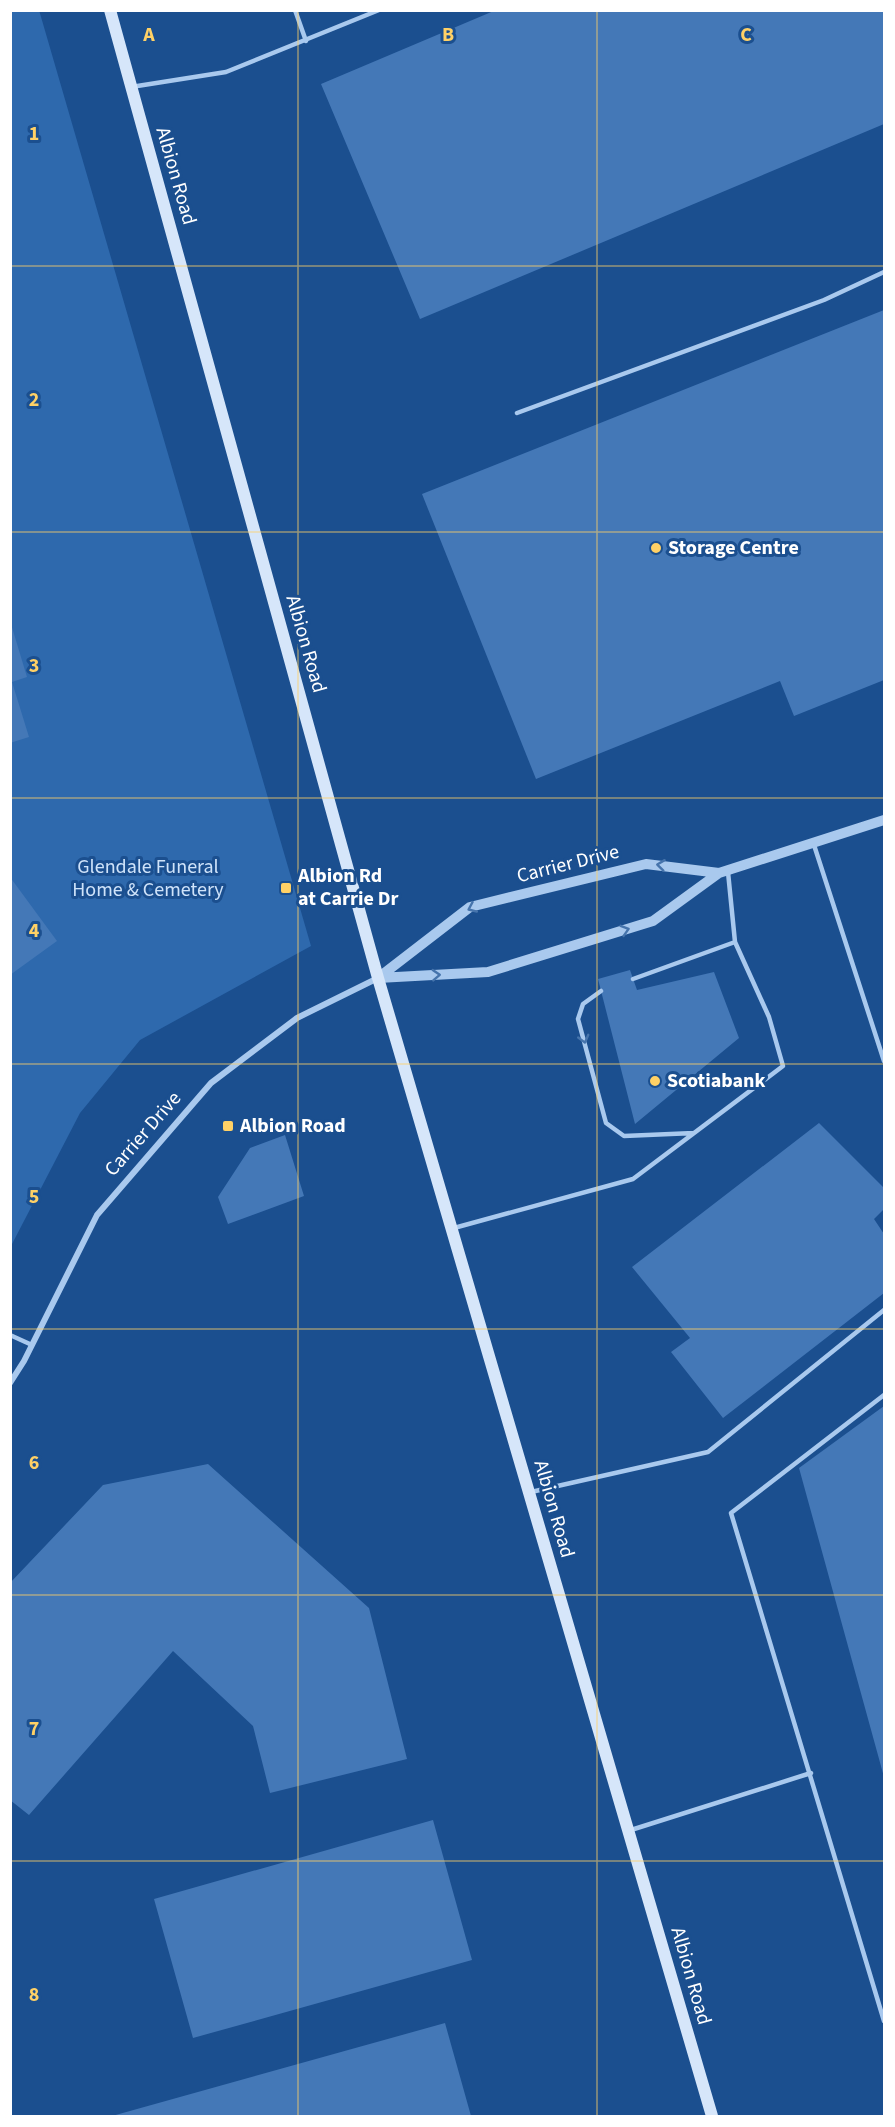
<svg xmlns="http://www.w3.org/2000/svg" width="895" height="2127" viewBox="0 0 895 2127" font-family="'Source Sans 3',sans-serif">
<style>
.green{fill:#2e69ad}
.building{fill:#4478b7}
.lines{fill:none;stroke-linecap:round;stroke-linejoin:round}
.service{stroke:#a9c9ee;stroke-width:4.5}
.minor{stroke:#a9c9ee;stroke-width:6}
.tertiary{stroke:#a9c9ee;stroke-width:10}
.secondary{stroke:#d6e6fa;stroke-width:12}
.oneway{stroke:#4674ac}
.grid{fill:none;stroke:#ffd166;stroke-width:1.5;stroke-opacity:0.55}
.poi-dot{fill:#ffd166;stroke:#1b4f8f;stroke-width:2}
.labels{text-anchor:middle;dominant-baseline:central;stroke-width:6;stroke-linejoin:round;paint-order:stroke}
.street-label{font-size:20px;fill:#fff;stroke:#1b4f8f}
.poi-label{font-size:20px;font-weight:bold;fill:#fff;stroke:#1b4f8f;text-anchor:start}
.park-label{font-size:20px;fill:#cfe3fa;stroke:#1b4f8f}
.grid-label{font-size:20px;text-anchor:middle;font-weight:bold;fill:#ffd166;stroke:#1b4f8f;stroke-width:6;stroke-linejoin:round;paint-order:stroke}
</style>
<rect width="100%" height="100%" fill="#1b4f8f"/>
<path class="green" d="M39 10 311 946 140 1040 80 1113 11 1246 10 11Z"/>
<path class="building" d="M496 10H884V124L420 319 321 84Z
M884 310V680L794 716 780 681 536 779 422 494Z
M11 624 27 677 12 682 29 737 10 743Z
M10 877 57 941 10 975Z
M630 970 637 990 714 972 739 1038 635 1124 598 979Z
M819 1123 884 1188V1209L874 1219 884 1234V1293L723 1418 671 1352 690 1338 632 1267Z
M285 1135 304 1196 228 1224 218 1197 250 1148Z
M884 1406V1777L799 1468Z
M208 1464 369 1608 407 1759 270 1793 253 1726 173 1651 29 1815 10 1800V1583L103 1485Z
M433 1820 472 1960 193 2038 154 1899Z
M445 2023 471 2116H112Z"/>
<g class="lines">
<path class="service" d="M295 10 306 41
M131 87 226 72 379 10
M517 413 824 300 884 272
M814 845 884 1061
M633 979 735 942
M601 991 583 1004 578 1019 606 1123 624 1136 694 1133
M454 1228 633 1179 783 1066 769 1017 735 942 728 872
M10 1335 32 1345
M884 1395 731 1513 884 2021
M531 1492 708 1452 884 1310
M631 1830 811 1773"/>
<path class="minor" d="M10 1383 24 1361 97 1215 211 1083 297 1018 378 978"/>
<path class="tertiary" d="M378 978 488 972 653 921 719 873 884 820
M378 978 470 907 646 864 719 873"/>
<path class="secondary" d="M110 10 378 978 712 2116"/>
</g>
<defs><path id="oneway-chevron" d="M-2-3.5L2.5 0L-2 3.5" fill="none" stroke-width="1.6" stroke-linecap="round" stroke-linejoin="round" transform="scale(1.5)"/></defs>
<g class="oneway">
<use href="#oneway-chevron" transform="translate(661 865) rotate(-173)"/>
<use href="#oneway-chevron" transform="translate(472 908) rotate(156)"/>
<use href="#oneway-chevron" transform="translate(625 930) rotate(-17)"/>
<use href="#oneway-chevron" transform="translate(436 975) rotate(-3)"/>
<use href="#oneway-chevron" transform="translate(584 1039) rotate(75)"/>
</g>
<path class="grid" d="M298 10V2116M597 10V2116M10 266H884M10 532H884M10 798H884M10 1064H884M10 1329H884M10 1595H884M10 1861H884"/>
<g class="poi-dot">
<circle cx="656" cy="548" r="6"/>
<rect x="280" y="882" width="12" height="12" rx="3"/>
<circle cx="655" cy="1081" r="6"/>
<rect x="222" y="1120" width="12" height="12" rx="3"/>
</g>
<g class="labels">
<g class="street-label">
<text transform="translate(176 176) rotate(74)">Albion Road</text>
<text transform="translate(306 644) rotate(74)">Albion Road</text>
<text transform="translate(568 864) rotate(-14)">Carrier Drive</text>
<text transform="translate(143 1134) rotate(-49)">Carrier Drive</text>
<text transform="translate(554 1509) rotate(74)">Albion Road</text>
<text transform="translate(691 1976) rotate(74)">Albion Road</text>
</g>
<g class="poi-label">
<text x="668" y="548">Storage Centre</text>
<text x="298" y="876">Albion Rd<tspan x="298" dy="23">at Carrie Dr</tspan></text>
<text x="667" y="1081">Scotiabank</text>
<text x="240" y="1126">Albion Road</text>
</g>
<g class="park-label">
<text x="148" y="867">Glendale Funeral<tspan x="148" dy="23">Home &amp; Cemetery</tspan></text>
</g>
</g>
<g class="grid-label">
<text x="149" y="41">A</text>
<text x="448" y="41">B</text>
<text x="746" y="41">C</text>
<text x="34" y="140">1</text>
<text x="34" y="406">2</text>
<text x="34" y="672">3</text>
<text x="34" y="937">4</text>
<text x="34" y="1203">5</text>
<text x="34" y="1469">6</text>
<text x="34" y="1735">7</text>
<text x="34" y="2001">8</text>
</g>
<rect width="895" height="2127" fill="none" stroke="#ffffff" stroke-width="24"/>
</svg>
